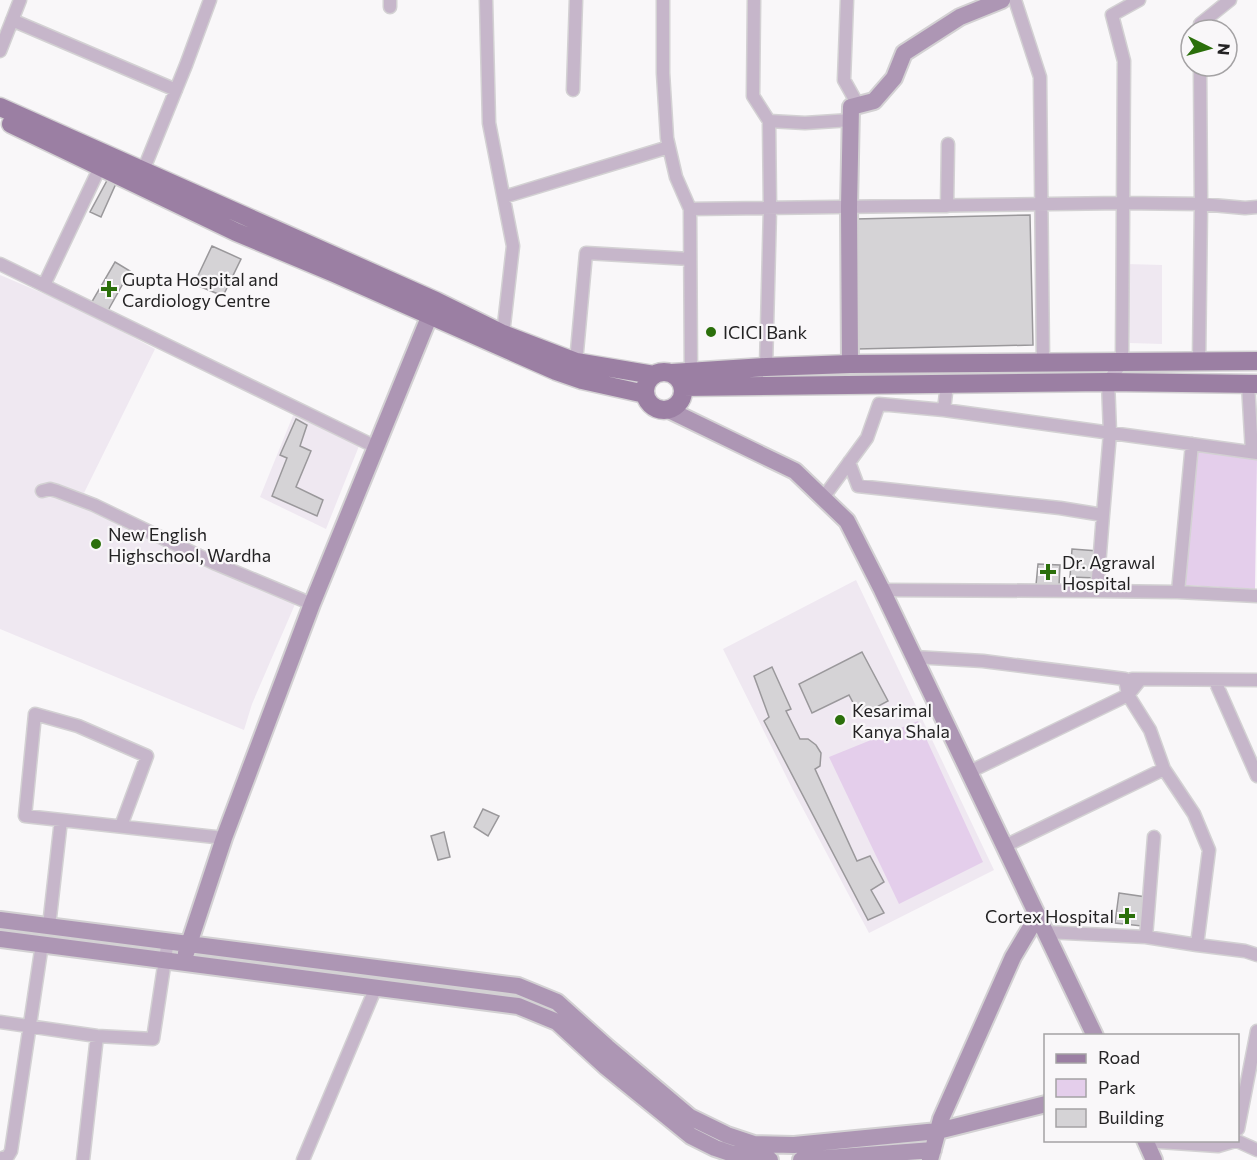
<svg xmlns="http://www.w3.org/2000/svg" width="1257" height="1160" viewBox="0 0 1257 1160" font-family="Commissioner,sans-serif">
<style>
.built{fill:#efe8f1}
.green{fill:#e4ceeb}
.building{fill:#d5d3d6;stroke:#9a989b;stroke-width:1.5}
.lines{fill:none;stroke-linecap:round;stroke-linejoin:round}
.street-casing{stroke:#d3d1d3;stroke-width:15}
.secondary-casing{stroke:#d3d1d3;stroke-width:20}
.primary-casing{stroke:#d3d1d3;stroke-width:21}
.street{stroke:#c6b6ca;stroke-width:12}
.secondary{stroke:#ad96b4;stroke-width:16}
.primary{stroke:#9b7fa3;stroke-width:18}
.poi-dot{fill:#2b6f0b;stroke:#f9f7f9;stroke-width:2}
.labels{text-anchor:middle;dominant-baseline:central;stroke-width:4.5;stroke-linejoin:round;paint-order:stroke}
.poi-label{font-size:18px;fill:#242324;stroke:#f9f7f9;text-anchor:start}
</style>
<rect width="100%" height="100%" fill="#f9f7f9"/>
<path class="built" d="M1127 264 1162 265V344L1130 343Z
M0 275 80 309 155 349 84 493 299 595 252 704 244 730 0 629Z
M294 413 359 446 326 529 260 497Z
M856 580 994 870 869 933 793 790 723 649Z"/>
<path class="green" d="M1198 444 1257 458 1255 589 1185 585Z
M918 721 983 862 899 904 829 757Z"/>
<path class="building" d="M110 175 118 179 101 217 90 212Z
M1030 215 1033 345 857 349 855 219Z
M212 246 241 259 223 296 194 284Z
M115 262 130 271 106 314 90 305Z
M296 419 307 425 300 446 311 451 296 487 323 500 317 516 272 496 287 458 280 455Z
M1072 549 1098 551 1097 578 1070 577Z
M1038 564 1060 565 1059 586 1036 585Z
M862 652 888 701 860 716 849 695 812 713 799 684Z
M772 667 791 709 786 711 800 739H808L816 745 821 753 820 766 815 769 857 861 870 856 884 882 871 890 884 913 868 920 764 721 769 717 754 676Z
M483 809 499 816 488 836 474 827Z
M444 832 450 857 438 860 431 836Z
M1119 893 1146 897 1142 926 1115 923Z"/>
<g class="lines">
<g class="street-casing">
<path id="street" d="M390 0V7
M486 0 489 123 513 246 503 334
M663 0V73L667 138 676 177 690 209
M754 0 753 96 769 121
M847 0 844 80 858 105
M1015 0 1040 77 1043 363
M12 20 176 90
M1200 30V24L1230 0
M0 51 20 0
M573 90 576 0
M143 171 186 65 210 0
M504 197 669 147
M947 206 948 144
M0 264 376 447
M44 285 100 167
M576 362 586 253 690 259
M1199 362 1201 204 1200 66
M766 367 770 208 769 121 805 123 851 120
M691 378 690 209 1122 203 1201 204 1245 208 1257 207
M1248 384 1252 452
M944 410 947 384
M849 462 858 486 1060 508 1103 515 1110 433 1108 382 1122 362 1124 61 1112 15 1139 0
M42 491 50 489 57 491 94 505 214 563 312 604
M823 498 867 438 879 404 944 410 1257 453
M1103 515 1097 591 1178 592 1192 444
M882 590 1097 591
M1178 592 1257 596
M914 657 983 661 1125 679 1128 695 969 772
M1132 679 1257 680
M1215 681 1257 776
M1164 769 1194 814 1209 850 1197 945 1245 951 1257 955
M121 826 147 756 78 726 35 714 25 816 224 838
M1005 846 1164 769 1150 730 1128 695 1140 680
M49 926 61 820
M1046 932 1146 937 1197 945
M1146 937 1154 837
M0 1022 97 1036 153 1039 168 940
M1238 1129 1257 1031
M1235 1140 1257 1150
M1145 1141 1218 1146 1235 1141
M0 1159 8 1156 11 1151 42 944
M83 1160 97 1036
M303 1160 376 987"/>
</g>
<g class="secondary-casing">
<path id="secondary" d="M850 364 849 207 851 107 874 101 894 78 904 53 960 17 1002 0
M669 410 795 471 847 521 882 590 1095 1036
M0 920 518 986 557 1002 607 1047 690 1117 727 1135 754 1144 794 1145 938 1131 1046 1104
M0 939 518 1006 557 1022 606 1067 691 1136 715 1148 733 1154 770 1160
M186 953 224 838 312 604 434 305
M1145 1140 1154 1160
M801 1160 933 1150
M930 1160 941 1119 1013 957 1038 915"/>
</g>
<g class="primary-casing">
<path id="primary" d="M0 107 436 301 503 334 576 362 654 375
M11 124 236 232 334 273 556 371 582 380 645 394
M645 391a19 19 0 1 1 38 0a19 19 0 1 1-38 0Z
M672 373 766 367 850 364 1257 361
M683 387 1108 382 1257 384"/>
</g>
<use href="#street" class="street"/>
<use href="#secondary" class="secondary"/>
<use href="#primary" class="primary"/>
</g>
<g class="poi-dot">
<path d="M106 280h6v6h6v6h-6v6h-6v-6h-6v-6h6z"/>
<circle cx="711" cy="332" r="6"/>
<circle cx="96" cy="544" r="6"/>
<path d="M1045 563h6v6h6v6h-6v6h-6v-6h-6v-6h6z"/>
<circle cx="840" cy="720" r="6"/>
<path d="M1124 907h6v6h6v6h-6v6h-6v-6h-6v-6h6z"/>
</g>
<g class="labels">
<g class="poi-label">
<text x="122" y="279">Gupta Hospital and<tspan x="122" dy="21">Cardiology Centre</tspan></text>
<text x="723" y="332">ICICI Bank</text>
<text x="108" y="534">New English<tspan x="108" dy="21">Highschool, Wardha</tspan></text>
<text x="1062" y="562">Dr. Agrawal<tspan x="1062" dy="21">Hospital</tspan></text>
<text x="852" y="710">Kesarimal<tspan x="852" dy="21">Kanya Shala</tspan></text>
<text x="1114" y="916" text-anchor="end">Cortex Hospital</text>
</g>
</g>
<rect x="1044" y="1034" width="195" height="108" fill="#f9f7f9" stroke="#a4a2a4" stroke-width="1.5"/>
<rect x="1056" y="1054" width="30" height="9" fill="#9b7fa3" stroke="#a4a2a4" stroke-width="1.5"/>
<text x="1098" y="1064" font-size="18" fill="#242324">Road</text>
<rect x="1056" y="1079" width="30" height="18" fill="#e4ceeb" stroke="#a4a2a4" stroke-width="1.5"/>
<text x="1098" y="1094" font-size="18" fill="#242324">Park</text>
<rect x="1056" y="1109" width="30" height="18" fill="#d5d3d6" stroke="#a4a2a4" stroke-width="1.5"/>
<text x="1098" y="1124" font-size="18" fill="#242324">Building</text>
<g transform="translate(1209 48) rotate(95)"><circle r="28" fill="#f9f7f9" stroke="#a4a2a4" stroke-width="1.5"/>
<path d="M0-4.5L10 22L0 15L-10 22Z" fill="#2b6f0b"/>
<text y="-9" font-size="16" font-weight="bold" text-anchor="middle" fill="#242324">N</text>
</g>
</svg>
